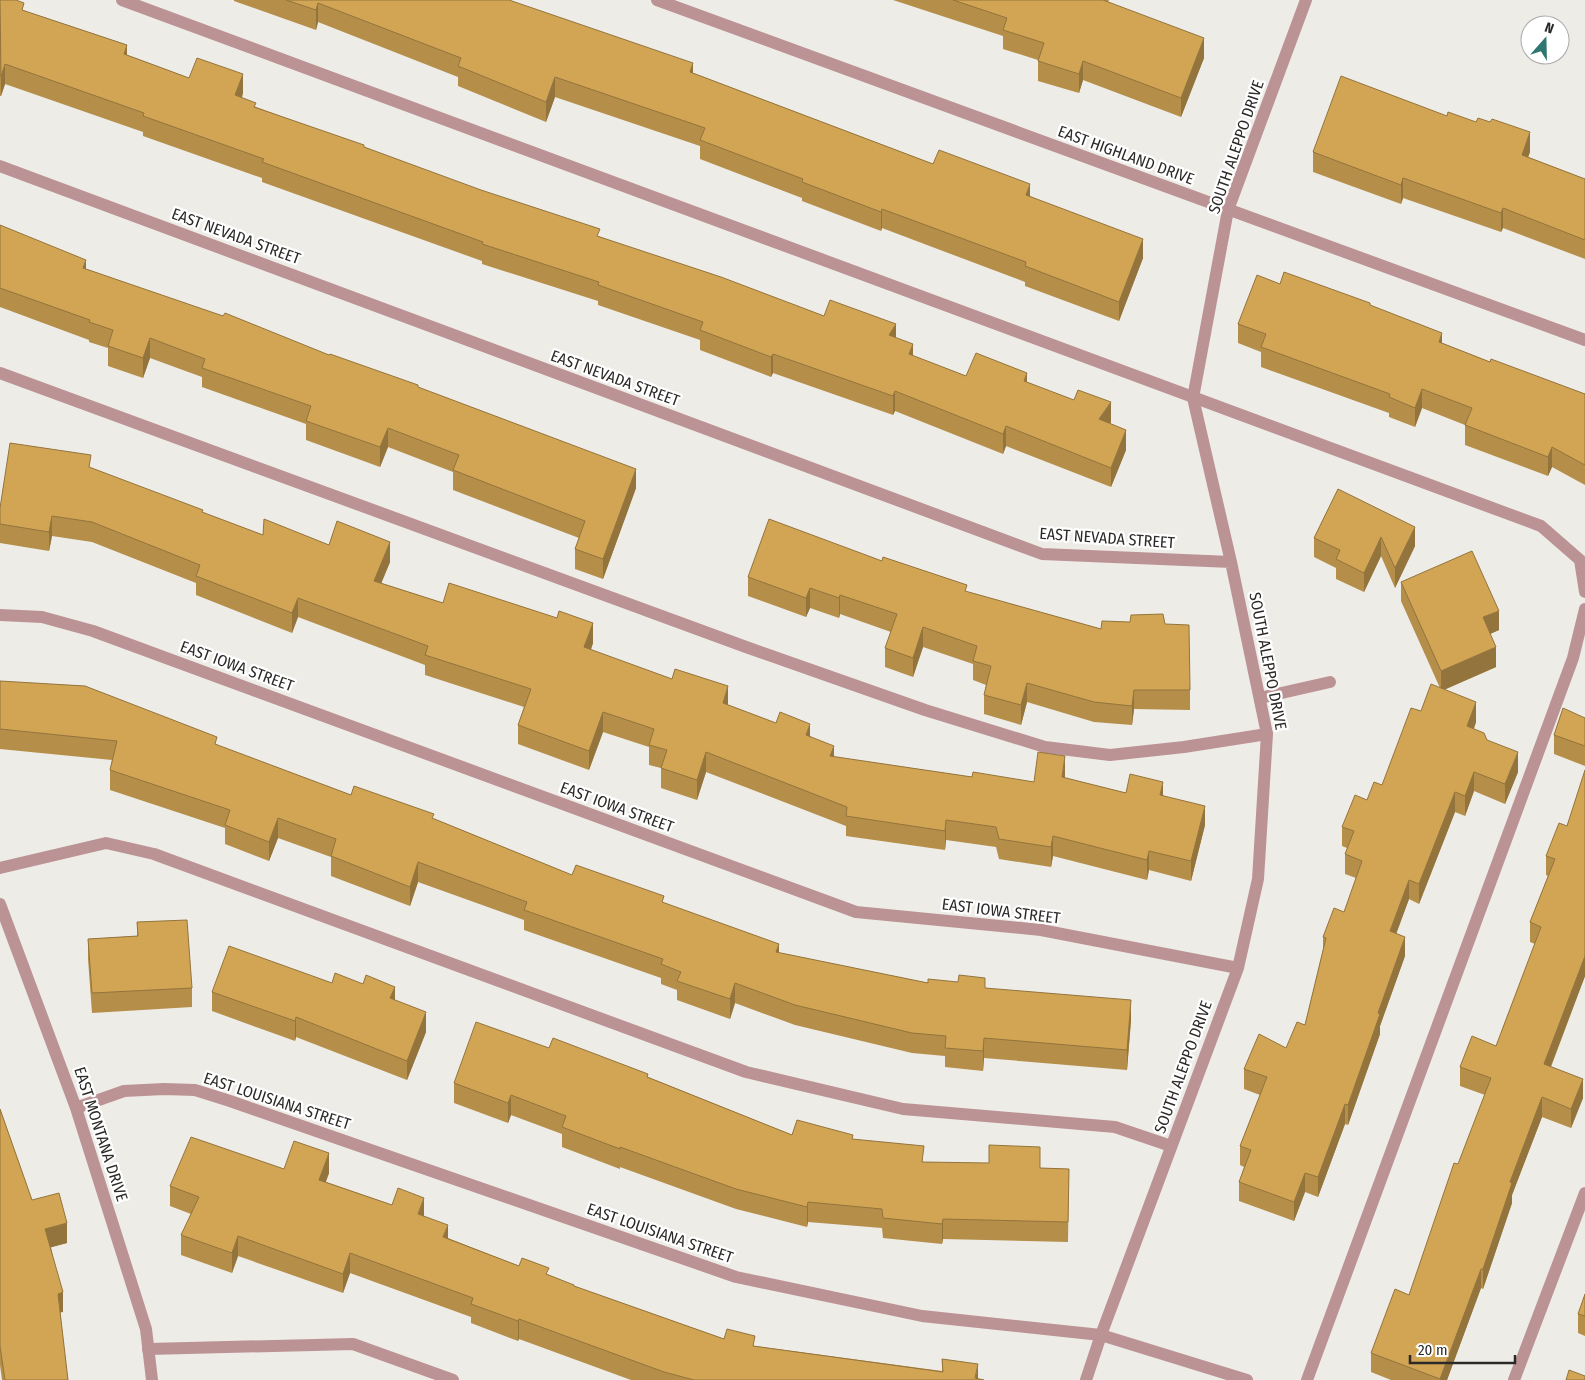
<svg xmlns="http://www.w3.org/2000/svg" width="1585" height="1380" viewBox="0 0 1585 1380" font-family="'Fira Sans Condensed',sans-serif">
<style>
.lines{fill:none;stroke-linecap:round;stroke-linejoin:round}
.lane{stroke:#bc9395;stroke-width:12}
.street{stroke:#bc9395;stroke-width:12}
.wall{fill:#b58e49}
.shaded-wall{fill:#93743c}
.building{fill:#d2a555;stroke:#93743c}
.labels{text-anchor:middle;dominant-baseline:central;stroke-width:4.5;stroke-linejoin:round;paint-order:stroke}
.street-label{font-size:16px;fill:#2b2a28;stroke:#fff}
</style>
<rect width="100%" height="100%" fill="#eeece7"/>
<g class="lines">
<path class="lane" d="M122 0 1541 526 1580 560 1585 592
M0 373 746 647 925 710 1045 747 1110 755 1184 747 1267 734
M0 868 106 843 154 854 746 1072 903 1109 1115 1127 1171 1146
M148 1349 353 1344 453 1380
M1307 1380 1573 658 1585 609"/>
<path class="street" d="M657 0 1585 340
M0 166 1042 554 1231 562
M0 615 42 617 93 631 856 912 1041 930 1238 968
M1260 698 1330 682
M0 904 76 1108 146 1329 152 1380
M76 1108 124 1091 164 1089 195 1090 230 1101 736 1277 922 1316 1101 1335 1247 1380
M1086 1380 1101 1335 1238 968 1258 879 1267 734 1231 562 1193 398 1228 210 1306 0
M1514 1380 1585 1193"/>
</g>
<path class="wall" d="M0 0 127 55 189 78 243 93 242 98 256 107 364 147 600 237 824 316 896 338 913 356 966 376 1027 382 1111 422 1110 424 1126 450 1111 487 1006 446 1003 454 895 411 893 415 773 373 771 377 700 350V340L598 305V301L482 264V261L262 182V178L143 136V132L5 84 1 96H0Z
M234 0H509L693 73 933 164 1030 196 1143 258 1119 321 1025 286V282L882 228 881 231 802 201V198L700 159V146L555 97 546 122 458 86V77L318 22 316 30 234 1Z
M893 0H1109L1108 2 1204 58 1181 117 1083 80 1079 93 1038 81V60L1003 49V36Z
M1313 152H1530L1528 157 1585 179V259L1503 228 1501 232 1403 198 1401 204 1313 172Z
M0 225 86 269 418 387 636 488 603 579 575 569V549L579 538 453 490V472L388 447 380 467 306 440V424L202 387V377L150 358 143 378 108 366V348L89 342V340L0 307Z
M1280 284 1370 305 1442 343 1490 362 1585 394V485L1552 467 1548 476 1465 445V425L1422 408 1415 427 1389 417V413L1261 367V352L1238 343V324Z
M91 468 203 513 263 535 329 545 390 562 381 583 443 603 593 643 591 650 728 705 810 736 834 757 972 777 1034 782 1065 775V778L1126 793 1163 795 1205 825 1191 881 1149 870 1147 880 1053 856 1051 867 999 859 996 847 946 840 945 850 846 836V826L706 772 697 800 661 788V768L649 765V747L603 732 589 770 518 744V725L524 707 425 675V665L298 617 292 633 196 595V583L92 542 52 536 49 551 0 543V508Z
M1338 489 1415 546 1395 588 1381 556 1364 592 1336 579V568L1314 557V538Z
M748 577 967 592 1101 629 1165 624 1190 690V710L1134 709 1132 725 1094 722 1027 702 1021 725 984 714V695L986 685 973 680V664L923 647 913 677 885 667V648L891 632 840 614 839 618 810 608 806 617 748 596Z
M1401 582 1499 630 1490 634 1496 667 1444 690 1476 722 1474 729 1487 740 1518 772 1505 804 1474 791 1465 816 1455 812 1419 904 1409 899 1396 933 1405 956 1380 1026V1034L1348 1125 1345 1124 1318 1197 1305 1192 1294 1221 1239 1201V1182L1244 1167 1240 1165V1146L1260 1095 1244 1089V1069L1286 1048 1305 1025 1323 950V937L1344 912 1356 878 1345 874V854L1347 848 1342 846V827L1382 785 1421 711 1440 688 1401 601Z
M0 681 217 745 351 795 434 819 572 875 664 903 779 953 928 983 985 988 1131 1020 1127 1070 984 1058 983 1071 945 1067V1056L912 1053 795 1025 735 1003 730 1019 677 1000V990L661 984V978L524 930V920L418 882 410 906 331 876V857L278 838 269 861 225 844V828L110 790V770L112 760 0 749Z
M1585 718V766L1554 754V735Z
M1585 770V976L1551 1067 1583 1098 1571 1128 1542 1117 1512 1195V1203L1483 1289 1481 1288 1447 1380H1391L1371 1372V1353L1409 1295 1485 1095 1460 1086V1067L1496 1046 1535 944 1530 942V922L1548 876 1546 875V856L1567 826Z
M137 922 192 988V1007L92 1013 88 959V939L137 936Z
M332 983 395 1000 426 1032 407 1080 296 1037 295 1041 212 1011V992Z
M549 1048 648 1077 792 1135 853 1140 924 1162 1040 1168 1069 1169 1068 1242 943 1239 942 1244 883 1238 882 1228 808 1222 807 1227 736 1209 620 1167V1169L562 1147V1134L511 1115 508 1123 454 1103V1083Z
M0 1109 32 1200 67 1243 51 1247 63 1312H60L68 1380H2L0 1365Z
M284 1169 329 1173 326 1182 424 1216 448 1238 519 1266 549 1275 574 1286 724 1339 755 1346 942 1371V1359L978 1379 984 1380H631L519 1339 518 1341 471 1323V1317L350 1273 343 1293 238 1256 232 1273 181 1255V1235L191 1214 170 1206V1186Z
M1585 1294V1336L1578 1333V1314Z"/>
<path class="shaded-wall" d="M318 3V22L316 30V10Z
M1204 38V58L1181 117V98Z
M127 45V65L124 54Z
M1083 61V80L1079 93V74Z
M693 63V83L690 72Z
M5 64V84L1 96V77Z
M243 74V93L235 115V95Z
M555 77V97L546 122V102Z
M1530 132V152L1522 174V155Z
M1403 178V198L1401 204V185Z
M1030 184V204L1026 195Z
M1503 208V228L1501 232V213Z
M882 209V228L881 231V212Z
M1143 239V258L1119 321V302Z
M86 260V279L83 268Z
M896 324V344L889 335Z
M1442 333V353L1439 342Z
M150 338V358L143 378V358Z
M913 344V364L909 354Z
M773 354V373L771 377V357Z
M1027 373V393L1024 381Z
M1422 389V408L1415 427V408Z
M895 391V411L893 415V396Z
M1111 402V422L1099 439V419Z
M1006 426V446L1003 454V434Z
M388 428V447L380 467V447Z
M1126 430V450L1111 487V468Z
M1552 447V467L1548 476V457Z
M636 469V488L603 579V559Z
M52 516V536L49 551V532Z
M1415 527V546L1395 588V568Z
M1381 537V556L1364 592V573Z
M390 542V562L374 601V581Z
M810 588V608L806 617V598Z
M840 595V614L839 618V598Z
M298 598V617L292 633V613Z
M1499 611V630L1483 637V617Z
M593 623V643L584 667V647Z
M923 627V647L913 677V658Z
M1496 647V667L1441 691V671Z
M1027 683V702L1021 725V705Z
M728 686V706L723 703Z
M1134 690V709L1132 725V706Z
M1476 702V722L1467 746V726Z
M603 712V732L589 770V751Z
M810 724V744L806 735Z
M834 746V765L830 756Z
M706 752V772L697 800V780Z
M1518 752V772L1505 804V784Z
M1065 756V775L1062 797V777Z
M1474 772V791L1465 816V796Z
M1163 782V802L1160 795Z
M1455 792V812L1419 904V884Z
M1205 806V825L1191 881V861Z
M278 818V838L269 861V842Z
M946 820V840L945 850V831Z
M1053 836V856L1051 867V847Z
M1149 851V870L1147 880V860Z
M418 862V882L410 906V887Z
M1409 880V899L1390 951V931Z
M1405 937V956L1380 1026V1034L1348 1125V1105L1378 1013Z
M779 944V964L776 952Z
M1585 956V976L1544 1084V1064Z
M735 983V1003L730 1019V999Z
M395 987V1006L390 998Z
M1131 1000V1020L1127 1070V1050Z
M426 1012V1032L407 1080V1061Z
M296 1017V1037L295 1041V1021Z
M984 1038V1058L983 1071V1051Z
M1583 1079V1098L1571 1128V1109Z
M511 1095V1115L508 1123V1103Z
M1542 1097V1117L1512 1195V1203L1483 1289V1269L1510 1182Z
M1345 1104V1124L1318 1197V1177Z
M329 1153V1173L319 1199V1180Z
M1305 1173V1192L1294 1221V1202Z
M424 1198V1217L418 1214Z
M808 1202V1222L807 1227V1207Z
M943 1219V1239L942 1244V1224Z
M67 1223V1243L45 1249V1229Z
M448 1225V1245L443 1237Z
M238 1236V1256L232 1273V1253Z
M350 1253V1273L343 1293V1274Z
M1481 1269V1288L1447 1380H1440Z
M63 1292V1312L58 1313V1294Z
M519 1319V1339L518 1341V1321Z
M978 1364V1380H975Z"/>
<path class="building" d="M0 0H16L24 3 22 10 127 45 124 54 189 78 197 58 243 74 235 95 256 103 254 107 364 145V147L481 190 600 229 597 236 721 277 824 316 830 300 896 324 889 335 913 344 909 354 966 376 976 353 1027 373 1024 381 1074 400 1078 390 1111 402 1099 419 1126 430 1111 468 1006 426 1003 434 895 391 893 396 773 354 771 357 700 330 703 322 598 285 599 282 482 244 483 242 262 162 264 159 143 116 144 113 5 64 1 77Z
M286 0H509L693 63 690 72 933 164 939 150 1030 184 1026 195 1143 239 1119 302 1025 266 1026 262 882 209 881 212 802 182 803 179 700 140 705 128 555 77 546 102 458 66 461 58 318 3 316 10Z
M953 0H1103L1204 38 1181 98 1083 61 1079 74 1038 61 1044 43 1003 30 1007 18Z
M1341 76 1447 116 1448 112 1476 122 1478 118 1490 122 1492 119 1530 132 1522 155 1585 179V240L1503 208 1501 213 1403 178 1401 185 1313 152Z
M0 225 86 260 83 268 223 316 225 313 329 355 330 354 418 385V387L636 469 603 559 575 549 585 521 453 470 459 455 388 428 380 447 306 421 311 406 202 368 205 359 150 338 143 358 108 346 113 330 89 322 90 320 0 288Z
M1284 272 1370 303V305L1442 333 1439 342 1490 362 1491 359 1585 394V465L1552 447 1548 457 1465 425 1472 408 1422 389 1415 408 1389 397 1390 394 1261 347 1266 334 1238 324 1257 275 1280 284Z
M10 443 91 455 89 467 203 510 202 512 263 535 264 519 329 545 337 521 390 542 374 581 443 603 449 583 557 618 559 611 593 623 584 647 672 679 675 669 728 686 723 703 776 723 780 712 810 724 806 735 834 746 830 756 972 777 973 772 1034 782 1038 752 1065 756 1062 777 1126 793 1130 774 1163 782 1160 795 1205 806 1191 861 1149 851 1147 860 1053 836 1051 847 999 839 996 827 946 820 945 831 846 816 847 807 706 752 697 780 661 768 667 750 649 745 654 729 603 712 589 751 518 725 531 689 425 655 428 646 298 598 292 613 196 576 200 565 92 522 52 516 49 532 0 524V508Z
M1338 489 1415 527 1395 568 1381 537 1364 573 1336 559 1340 550 1314 538Z
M769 519 882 561 883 557 967 585 965 591 1101 629 1102 621 1130 622 1131 615 1163 614 1165 624 1189 625 1190 690H1134L1132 706 1094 702 1027 683 1021 705 984 695 991 666 973 661 977 646 923 627 913 658 885 648 897 614 840 595 839 598 810 588 806 598 748 577Z
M1472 551 1499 611 1483 617 1496 647 1441 671 1401 582Z
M0 681 85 686 217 737 215 744 351 795 354 786 434 814 432 818 572 875 576 865 664 896 662 902 779 944 776 952 928 983V979L958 982 959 975 985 978V988L1131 1000 1127 1050 984 1038 983 1051 945 1048 946 1036 912 1033 795 1005 735 983 730 999 677 981 681 972 661 964 663 959 524 910 527 902 418 862 410 887 331 856 336 839 278 818 269 842 225 825 230 810 110 770 117 741 0 729Z
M1431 684 1476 702 1467 726 1484 733 1487 740 1518 752 1505 784 1474 772 1465 796 1455 792 1419 884 1409 880 1390 931 1405 937 1378 1013 1380 1014 1348 1105 1345 1104 1318 1177 1305 1173 1294 1202 1239 1182 1251 1150 1240 1146 1267 1077 1244 1069 1259 1034 1286 1048 1297 1022 1305 1025 1326 938 1323 937 1334 908 1344 912 1362 861 1345 854 1354 831 1342 827 1355 795 1367 800 1374 782 1382 785 1411 708 1421 711Z
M1563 708 1585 718V746L1554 735Z
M1585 770V956L1544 1064 1583 1079 1571 1109 1542 1097 1510 1182 1512 1183 1483 1269H1481L1440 1379 1371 1353 1395 1289 1409 1295 1454 1163 1458 1164 1491 1078 1460 1067 1472 1036 1496 1046 1541 927 1530 922 1555 859 1546 856 1559 823 1567 826Z
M187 920 192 988 92 993 88 939 138 936 137 922Z
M229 946 332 983 335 973 363 984 366 975 395 987 390 998 426 1012 407 1061 296 1017 295 1021 212 992Z
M476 1022 549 1048 553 1038 648 1074 647 1077 792 1135 797 1120 853 1135 852 1139 924 1146 922 1162 989 1163V1145L1040 1147V1168L1069 1169 1068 1222 943 1219 942 1224 883 1218 882 1209 808 1202 807 1207 736 1189 620 1147V1149L562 1127 566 1116 511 1095 508 1103 454 1083Z
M0 1109 32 1200 59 1193 67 1223 45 1229 63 1292 58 1294 68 1380H5L0 1346Z
M191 1137 284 1169 294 1141 329 1153 319 1180 392 1205 398 1188 424 1198 418 1214 448 1225 443 1237 519 1266 522 1258 549 1268 546 1274 574 1285V1286L724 1339 727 1329 755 1336 753 1346 943 1372 942 1359 978 1364 975 1378 984 1380H694L664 1372 519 1319 518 1321 471 1304 473 1298 350 1253 343 1274 238 1236 232 1253 181 1235 199 1197 170 1186Z
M1585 1294V1316L1578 1314Z
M1569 1370 1585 1376V1380H1566Z"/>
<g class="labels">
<g class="street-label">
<text transform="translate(1236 147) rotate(-71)">SOUTH ALEPPO DRIVE</text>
<text transform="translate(1126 155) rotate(20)">EAST HIGHLAND DRIVE</text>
<text transform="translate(236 236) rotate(20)">EAST NEVADA STREET</text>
<text transform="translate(615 378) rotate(20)">EAST NEVADA STREET</text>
<text transform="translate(1107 538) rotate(4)">EAST NEVADA STREET</text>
<text transform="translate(1268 661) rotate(79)">SOUTH ALEPPO DRIVE</text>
<text transform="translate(237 666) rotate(20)">EAST IOWA STREET</text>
<text transform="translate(617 807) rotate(20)">EAST IOWA STREET</text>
<text transform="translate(1001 911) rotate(7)">EAST IOWA STREET</text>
<text transform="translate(1183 1067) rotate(-70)">SOUTH ALEPPO DRIVE</text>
<text transform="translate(277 1101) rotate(18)">EAST LOUISIANA STREET</text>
<text transform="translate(101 1134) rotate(72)">EAST MONTANA DRIVE</text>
<text transform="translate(660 1233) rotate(19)">EAST LOUISIANA STREET</text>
</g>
</g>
<g transform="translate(1545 40) rotate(20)"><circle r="24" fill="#ffffff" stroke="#aaaaa9"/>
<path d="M0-4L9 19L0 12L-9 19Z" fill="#2e7770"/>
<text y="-8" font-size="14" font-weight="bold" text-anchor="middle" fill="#2b2a28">N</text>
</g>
<path d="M1410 1355v8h105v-8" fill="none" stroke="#2b2a28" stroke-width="2.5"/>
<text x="1418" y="1355" font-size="15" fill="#2b2a28" stroke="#ffffff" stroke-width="4" paint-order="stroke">20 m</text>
</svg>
